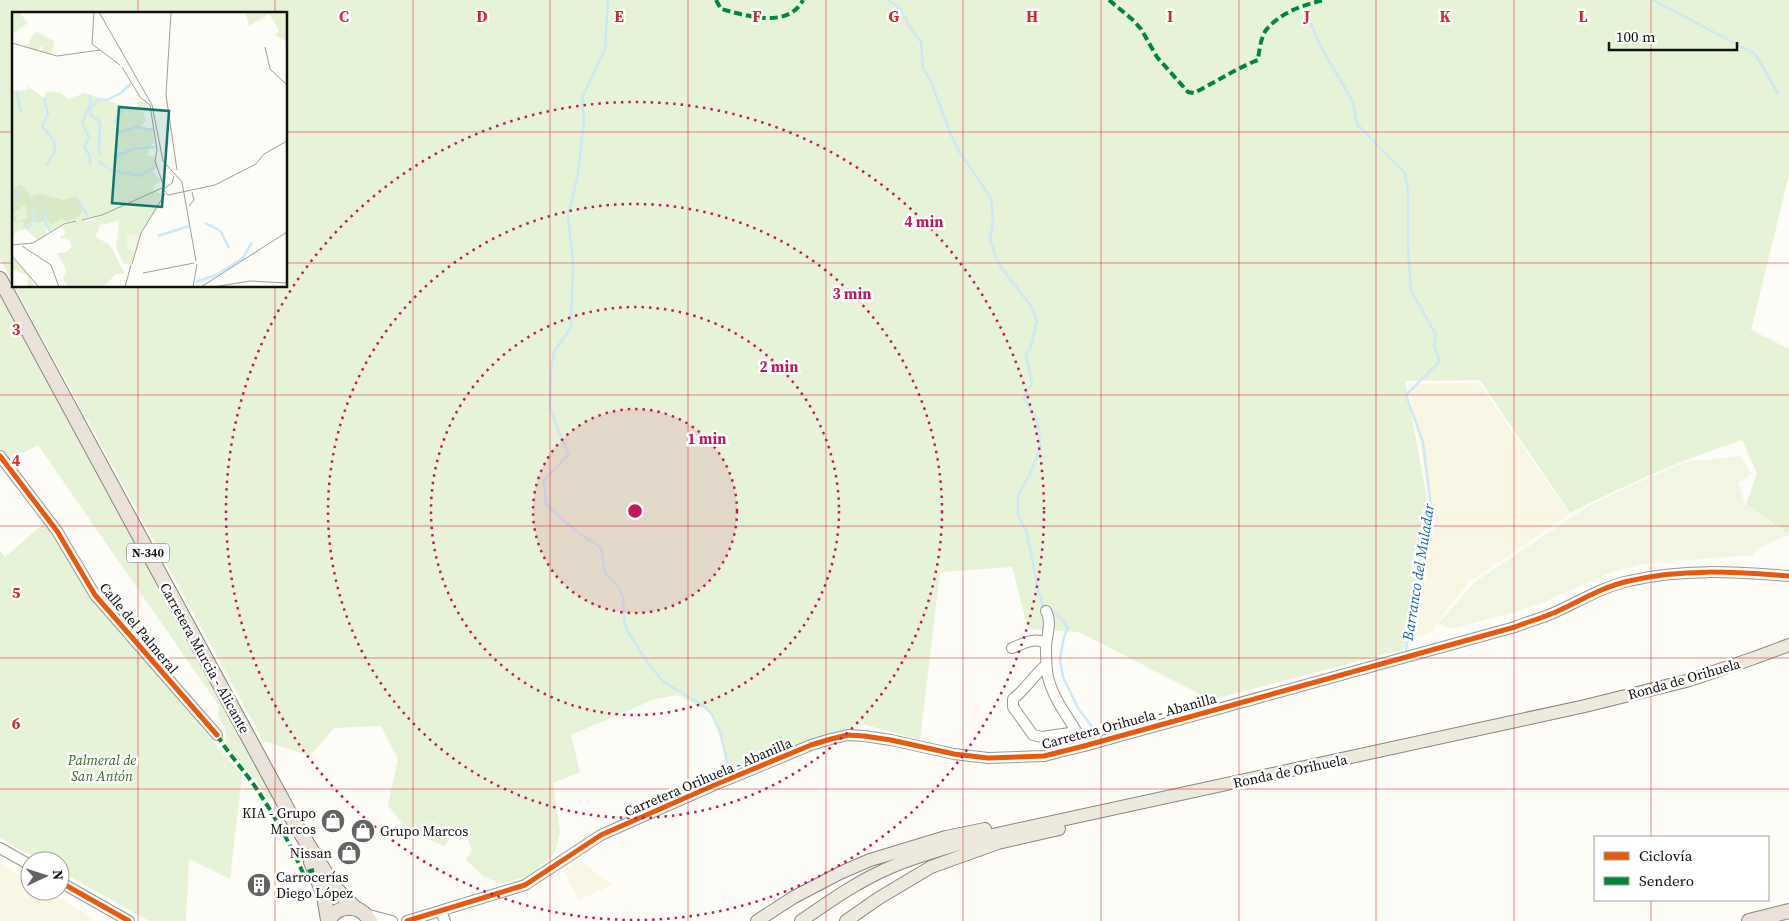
<svg xmlns="http://www.w3.org/2000/svg" width="1789" height="921" viewBox="0 0 1789 921" font-family="'Source Serif 4',serif">
<style>
.farmland{fill:#f9f7e4}
.green{fill:#e7f3d7}
.pitch{fill:#f0f6e1}
.lines{fill:none;stroke-linecap:round;stroke-linejoin:round}
.stream{stroke:#cde8f7;stroke-width:2.5}
.minor-casing{stroke:#979795;stroke-width:12}
.major-casing{stroke:#858482;stroke-width:14}
.highway-casing{stroke:#858482;stroke-width:16}
.minor{stroke:#fffffe;stroke-width:10}
.major{stroke:#ede9dc;stroke-width:12}
.highway{stroke:#eae1d8;stroke-width:14}
.quiet{stroke:#00873e;stroke-width:4;stroke-dasharray:8 4;stroke-linecap:butt}
.cycleway-casing{stroke:#fff;stroke-width:8}
.cycleway{stroke:#e8590c;stroke-width:5}
.grid{fill:none;stroke:#d62828;stroke-width:1;stroke-opacity:0.55}
.ring{fill:none;stroke:#c2185b;stroke-width:2.5;stroke-dasharray:2.5 5}
.labels{text-anchor:middle;dominant-baseline:central;stroke-width:5;stroke-linejoin:round;paint-order:stroke}
.shield{fill:#fff;stroke:#585858;stroke-width:1}
.shield-label{font-size:12px;font-weight:bold;fill:#111}
.street-label{font-size:14px;fill:#111;stroke:#fff}
.park-label{font-size:14px;font-style:italic;fill:#2f6b1f;stroke:#fff}
.poi-label{font-size:14px;fill:#111;stroke:#fff;text-anchor:end}
.water-label{font-size:15px;font-style:italic;fill:#1768a6;stroke:#fff}
.inset-river{fill:none;stroke:#cde8f7;stroke-width:2.5}
.inset-road{fill:none;stroke:#9f9e9b;stroke-width:1}
.view{fill:#0f766e;fill-opacity:0.15;stroke:#0f766e;stroke-width:2.5}
.inset-edge{fill:none;stroke:#111;stroke-width:2.5}
.grid-label{font-size:16px;text-anchor:middle;font-weight:bold;fill:#d62828;stroke:#fff;stroke-width:5;stroke-linejoin:round;paint-order:stroke}
.centre{fill:#c2185b;stroke:#fff;stroke-width:2.5}
.ring-label{font-size:15px;text-anchor:middle;font-weight:bold;fill:#c2185b;stroke:#fff;stroke-width:5;stroke-linejoin:round;paint-order:stroke}
</style>
<rect width="100%" height="100%" fill="#fdfcf7"/>
<path class="farmland" d="M1479 383 1569 514 1507 557 1471 580 1449 606 1433 631 1425 635 1410 638 1430 497 1408 384Z
M580 861 613 885 579 900 563 870Z
M0 864 30 881V891H47L92 917V921H0Z"/>
<path class="green" d="M0 0H1789V175L1751 330 1789 349V535L1746 504 1757 473 1742 440C1682 459 1626 485 1570 513L1480 380 1405 381 1427 498 1404 649 1211 700 1079 632 1028 629 1012 567 940 572 920 740 862 724 778 751 731 771 712 714 678 695 655 699 571 735 580 772 553 783 560 832 555 853 530 875 502 884 484 877 466 860 472 850 468 840 451 836 445 846 407 831 388 805 398 759 381 726 334 728 310 756 268 742H264L14 286H286V14H14V285L0 259Z
M0 290 275 797 269 800 253 776 227 746 224 726 218 716 219 706 38 445 9 460 0 448Z
M44 523 65 550 90 594 242 776 230 879 189 859 186 921H149L60 871V861H41L0 838V551L5 557Z"/>
<path class="pitch" d="M1740 456 1752 473 1738 483 1745 504 1788 535 1756 550 1754 555 1672 561 1639 565 1612 572 1539 604 1512 613 1451 629 1438 624 1475 582 1587 507 1630 486 1685 462Z"/>
<g class="lines">
<path class="stream" d="M608 0 605 49 582 98 584 119 578 174 568 216 573 264 571 327 554 352 551 369 550 408 557 427 569 454 544 480 546 505 576 531 601 548 605 573 618 587 623 597 624 620 628 632 649 665 664 682 704 706 711 713 720 731 729 771
M888 0 901 9 909 26 921 42 923 68 931 82 951 135 960 153 991 198 993 222 990 239 995 255 1001 267 1031 306 1037 321 1031 346 1026 356 1032 384 1023 398 1036 417 1039 429 1040 448 1030 474 1018 495V515L1027 533 1038 590 1043 605 1046 607
M1653 0 1755 54 1778 93
M1306 12 1321 47 1353 102 1357 124 1405 173 1408 191V249L1411 290 1436 335 1434 347 1440 361 1406 395 1423 442 1431 508 1411 609 1406 650
M1050 610 1061 618 1068 628 1064 637 1060 659 1063 677 1078 708 1093 728"/>
<g class="minor-casing">
<path id="minor" d="M0 456 57 531 95 595 217 735
M1046 611C1052 621 1047 635 1046 646 1046 656 1046 667 1048 677 1054 703 1074 723 1084 746
M1012 648C1023 644 1035 636 1046 644
M1046 665C1034 675 1026 689 1013 699V707L1033 735 1042 737 1077 732
M0 848 30 865
M60 882 129 921
M441 912 445 921
M365 914 392 921
M407 921 525 885 601 835 712 786 811 745 831 739 848 735 864 736 891 740 954 754 988 758 1044 756 1084 746 1515 627C1527 622 1539 619 1551 614 1577 603 1601 587 1629 581 1682 568 1735 572 1789 576"/>
</g>
<g class="major-casing">
<path id="major" d="M757 921 794 897 840 873 870 860 946 837 985 829
M801 921C830 901 858 881 891 867 919 855 950 847 979 838L1585 706 1690 680 1754 658 1789 645
M846 921 879 898 931 867 998 843 1059 829"/>
</g>
<g class="highway-casing">
<path id="highway" d="M0 279 297 827 335 888 355 908
M311 862 324 896 328 920
M328 921C338 904 360 903 370 921
M1749 921 1789 911"/>
</g>
<use href="#minor" class="minor"/>
<use href="#major" class="major"/>
<use href="#highway" class="highway"/>
<path class="quiet" d="M716 0 721 9C747 16 788 29 803 0
M1109 0 1133 20 1141 29 1157 57 1188 92 1194 93C1216 82 1235 69 1258 60 1259 51 1261 37 1266 30 1281 12 1303 5 1324 0
M217 735C228 753 242 768 254 785 273 813 290 843 303 873L314 870"/>
<g class="cycleway-casing">
<path id="cycleway" d="M0 456 57 531 95 595 217 735
M60 882 129 921
M407 921 525 885 601 835 712 786 811 745 831 739 848 735 864 736 891 740 954 754 988 758 1044 756 1084 746 1515 627C1527 622 1539 619 1551 614 1577 603 1601 587 1629 581 1682 568 1735 572 1789 576"/>
</g>
<use href="#cycleway" class="cycleway"/>
</g>
<path class="grid" d="M138 0V14M275 0V14M413 0V921M550 0V921M688 0V921M826 0V921M963 0V921M1101 0V921M1239 0V921M1376 0V921M1514 0V921M1651 0V837M0 132H14M286 132H1789M0 263H14M286 263H1789M138 286V921M275 286V921M0 395H1789M0 526H1789M0 658H1789M0 789H1789M1651 900V921"/>
<circle cx="635" cy="511" r="102" fill="#c2185b" fill-opacity=".12"/>
<g class="ring">
<circle cx="635" cy="511" r="102"/>
<circle cx="635" cy="511" r="204"/>
<circle cx="635" cy="511" r="307"/>
<circle cx="635" cy="511" r="409"/>
</g>
<defs>
<g id="shop-disc" transform="scale(1.25)"><circle r="9.5" fill="#646362" stroke="#fff"/><path d="M-5-2.5h2.3a2.7 3.5 0 0 1 5.4 0H5L5.5 6h-11ZM-1.5-2.5h3a1.5 2.3 0 0 0-3 0Z" fill="#fff"/></g>
<g id="building-disc" transform="scale(1.25)"><circle r="9.5" fill="#646362" stroke="#fff"/><path d="M-4-6H4V6H1V3H-1V6H-4ZM-2.5-4.3h1.7v1.8h-1.7ZM.8-4.3h1.7v1.8H.8ZM-2.5-1h1.7V.8h-1.7ZM.8-1h1.7V.8H.8Z" fill="#fff"/></g>
</defs>
<g fill-rule="evenodd">
<use href="#shop-disc" x="333" y="821"/>
<use href="#shop-disc" x="363" y="831"/>
<use href="#shop-disc" x="349" y="853"/>
<use href="#building-disc" x="259" y="885"/>
</g>
<g class="labels">
<rect class="shield" x="127" y="543.5" width="42" height="19" rx="4"/>
<g class="shield-label">
<text x="148" y="553">N-340</text>
</g>
<g class="street-label">
<text transform="translate(139 628) rotate(50)">Calle del Palmeral</text>
<text transform="translate(205 658) rotate(61)">Carretera Murcia - Alicante</text>
<text transform="translate(1684 679) rotate(-16)">Ronda de Orihuela</text>
<text transform="translate(1129 721) rotate(-15)">Carretera Orihuela - Abanilla</text>
<text transform="translate(1290 771) rotate(-12)">Ronda de Orihuela</text>
<text transform="translate(708 777) rotate(-23)">Carretera Orihuela - Abanilla</text>
</g>
<g class="park-label">
<text x="102" y="760">Palmeral de<tspan x="102" dy="16">San Antón</tspan></text>
</g>
<g class="poi-label">
<text x="316" y="813">KIA - Grupo<tspan x="316" dy="16">Marcos</tspan></text>
<text x="380" y="831" text-anchor="start">Grupo Marcos</text>
<text x="332" y="853">Nissan</text>
<text x="276" y="877" text-anchor="start">Carrocerías<tspan x="276" dy="16">Diego López</tspan></text>
</g>
<g class="water-label">
<text transform="translate(1418 572) rotate(-81)">Barranco del Muladar</text>
</g>
</g>
<g transform="translate(12 12)">
<rect width="275" height="275" fill="#fdfcf7"/>
<path d="M0 0H7L16 11 0 22ZM233 0H275V30L263 23 267 18 257 2 237 14ZM23 19 42 29 41 42 31 39 30 34 25 38 14 35ZM15 74 32 86 34 79 48 81 56 87 73 81 124 98 126 90 131 89 137 95 131 100 134 109 126 117 140 118 142 129 135 143 144 145 145 155 140 159 149 169 141 174V180L90 203 70 207 75 210 144 179 152 185 128 221 119 252H112L104 236 107 209 88 213 84 225 98 233 113 262H104L91 275H56L51 267 54 258 45 241 55 240 59 235 58 229 52 226 49 229V223L52 224 53 220 50 214 64 209 52 211 37 220 33 216 35 223 26 228 13 217 3 220 0 232V79L16 78ZM0 246 13 257 23 275H15L16 263 0 258Z" fill="#e7f3d7"/>
<path d="M9 173 19 184 28 182 51 188 63 185 67 187 70 200 66 205 55 209 49 207 40 213 34 208 25 211 21 207 11 217 12 210 7 209 15 206 13 193 2 200 6 213 0 207 2 175Z" fill="#d8eac5"/>
<path d="M115 223H128L124 239 114 237Z" fill="#f0f6e1"/>
<path class="inset-river" d="M5 80 9 101M77 83 79 90 70 111 77 125 72 135 78 144V154M32 86 36 102 30 114 42 129 43 139 34 153M101 111 112 96M106 121 124 115 141 118M87 143 88 110 78 102V97L87 87 95 88 109 81 119 71M101 145 121 137 143 135M86 149 99 158 128 164 143 155M65 188 76 204M0 190 10 176M33 197V210L38 219M193 211 207 218M15 217 22 207V196M208 218 217 236M146 224 177 214M184 270 204 263 231 246 240 230"/>
<path class="inset-road" d="M82 0 80 32 108 53M87 0 140 93 151 149 170 170 184 249M159 0 154 83 165 158M0 31 45 44 88 38M253 35 258 57 275 73M110 55 128 85 138 93 145 138 143 149 152 175M153 176 160 171 162 164M151 177 156 183 203 173 244 152 252 142 275 129M177 194 182 188 180 180M70 208 90 203 150 176M0 233 21 231 52 212 64 209M10 234 39 253 47 275M0 244 26 274M120 252 129 221 153 182M131 261 182 251M113 275 119 253M181 275 185 252M189 275 275 220M201 275 238 269 275 271"/>
<path class="view" d="M107 95 157 99 150 195 100 191Z"/>
<rect width="275" height="275" class="inset-edge"/>
</g>
<g class="grid-label">
<text x="344" y="22">C</text>
<text x="482" y="22">D</text>
<text x="619" y="22">E</text>
<text x="757" y="22">F</text>
<text x="894" y="22">G</text>
<text x="1032" y="22">H</text>
<text x="1170" y="22">I</text>
<text x="1307" y="22">J</text>
<text x="1445" y="22">K</text>
<text x="1583" y="22">L</text>
<text x="16" y="335">3</text>
<text x="16" y="466">4</text>
<text x="16" y="598">5</text>
<text x="16" y="729">6</text>
</g>
<circle cx="635" cy="511" r="8" class="centre"/>
<g class="ring-label">
<text x="924" y="227">4 min</text>
<text x="852" y="299">3 min</text>
<text x="779" y="372">2 min</text>
<text x="707" y="444">1 min</text>
</g>
<rect x="1594" y="836" width="175" height="65" fill="#ffffff" stroke="#a0a0a0"/>
<rect x="1604" y="852" width="25" height="8" fill="#e8590c" stroke="#a0a0a0"/>
<text x="1639" y="861" font-size="15" fill="#111111">Ciclovía</text>
<rect x="1604" y="877" width="25" height="8" fill="#00873e" stroke="#a0a0a0"/>
<text x="1639" y="886" font-size="15" fill="#111111">Sendero</text>
<g transform="translate(45 876) rotate(86)"><circle r="24" fill="#ffffff" stroke="#a0a0a0"/>
<path d="M0-4L9 19L0 12L-9 19Z" fill="#646362"/>
<text y="-8" font-size="14" font-weight="bold" text-anchor="middle" fill="#111111">N</text>
</g>
<path d="M1609 42v8h128v-8" fill="none" stroke="#111111" stroke-width="2.5"/>
<text x="1616" y="42" font-size="15" fill="#111111" stroke="#ffffff" stroke-width="4" paint-order="stroke">100 m</text>
</svg>
